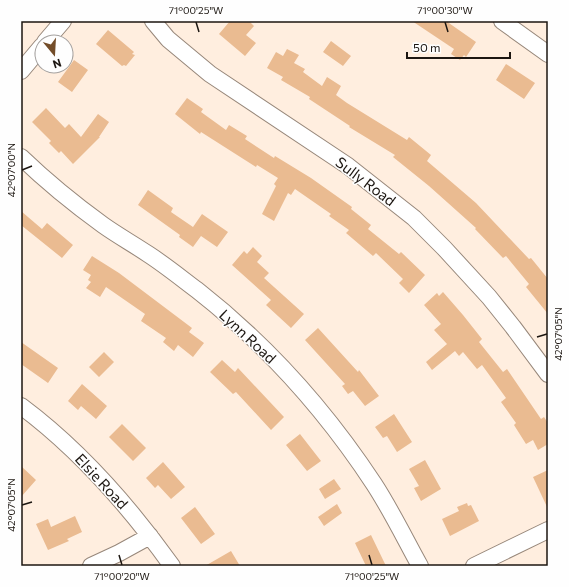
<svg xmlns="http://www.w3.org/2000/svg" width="569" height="587" viewBox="0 0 569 587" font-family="Commissioner,sans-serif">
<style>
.building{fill:#eabb91}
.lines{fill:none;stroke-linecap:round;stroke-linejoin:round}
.minor-casing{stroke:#97877a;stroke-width:18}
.minor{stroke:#fff;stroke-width:16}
.ticks{fill:none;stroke:#1c1611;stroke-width:1.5}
.labels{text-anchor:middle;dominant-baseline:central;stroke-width:3;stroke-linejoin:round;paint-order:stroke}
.street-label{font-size:15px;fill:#1c1611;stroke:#fefefe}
.neatline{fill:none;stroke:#1c1611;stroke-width:1.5}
.ticks-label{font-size:10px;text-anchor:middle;fill:#1c1611}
</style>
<rect width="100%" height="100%" fill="#ffeedf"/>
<path class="building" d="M230 21H249L254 26 246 35 256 43 245 56 219 34Z
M412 21H446L476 42 466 57 464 55 460 60 451 54 454 49Z
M108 30 134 52 132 54 135 55 126 66 124 65 122 66 96 44Z
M331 41 351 56 343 66 323 52Z
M287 49 299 55 294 63 305 69 303 72 322 86 327 77 341 86 336 95 347 103 407 140 409 137 431 155 427 161 476 203 529 259 531 258 548 279V314L526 287 529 284 506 256 503 258 475 229 476 228 429 186 393 157 395 155 349 127 350 126 309 99 310 97 281 80 283 77 267 68 276 52 283 56Z
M74 60 88 70 72 92 58 82Z
M506 64 535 83 524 99 496 80Z
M187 98 203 109 201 112 226 130 229 125 247 136 245 139 274 158 275 156 311 178 352 207 351 209 371 225 368 229 399 254 401 252 425 275 409 293 399 283 403 279 376 253 373 256 346 233 349 230 329 216 331 214 295 189 291 195 288 193 274 221 262 214 276 186 274 184 278 178 257 165 256 167 201 132 200 134 175 114Z
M46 108 65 128 69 124 81 137 98 114 109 122 99 137H100L73 164 61 151 59 153 49 143 51 141 32 122Z
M148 190 173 208 171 212 193 227 202 214 228 232 217 247 201 236 193 247 179 237 180 235 138 205Z
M21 211 42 229 47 223 73 245 62 258 21 225Z
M253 247 262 256 257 262 269 273 264 278 304 314 291 328 266 305 271 300 232 265 244 251 247 254Z
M92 256 119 273 192 328 189 332 204 343 193 357 178 345 174 351 163 342 166 338 141 321 145 314 106 287 100 297 86 288 91 282 88 280 91 275 83 270Z
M443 292 463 315 482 339 479 342 503 372 507 369 541 419 544 417 548 423V444L538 450 533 440 526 444 514 425 516 423 501 402 506 398 482 365 477 369 463 352 459 356 455 351 432 370 426 362 447 344 434 330 441 324 424 305 437 293 439 296Z
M318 328 358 372 359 370 379 396 365 406 353 391 348 394 342 386 345 384 305 340Z
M21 342 58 368 48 383 21 364Z
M104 352 114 362 99 377 89 367Z
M222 360 235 372 238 368 284 417 271 430 236 392 233 394 210 372Z
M82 384 107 406 96 419 81 406 78 410 68 401Z
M394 414 412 442 397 452 387 436 383 438 375 427Z
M122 424 146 448 133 461 109 437Z
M300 434 321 461 307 471 286 445Z
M425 460 441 489 421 501 414 488 419 486 409 469Z
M163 462 185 487 171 499 158 485 155 488 146 478Z
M21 466 36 480 21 497Z
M548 470V509L533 477Z
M334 479 341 489 325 499 319 489Z
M467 503 468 506 471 505 479 521 450 536 442 519 459 511 457 507Z
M337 504 342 513 324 526 318 517Z
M195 507 215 534 201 544 181 518Z
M75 516 82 532 67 539 69 541 48 550 36 524 48 519 51 527Z
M371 535 386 566H366L355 543Z
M231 551 240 566H205Z"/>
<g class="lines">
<g class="minor-casing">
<path id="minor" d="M153 21 168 39 210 74 348 166 414 218 444 248 489 297 513 327 548 374
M502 21 548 54
M45 42 63 21
M21 71 42 46
M21 157C47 182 74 204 103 225 117 235 133 244 148 254 165 265 181 278 197 290 266 344 326 411 374 484 391 510 405 539 420 566
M21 406C80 450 129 506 172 566
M91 566 119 553 150 536
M474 566 548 530"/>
</g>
<use href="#minor" class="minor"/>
</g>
<path class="ticks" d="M196 22 199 32M445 22 448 32M22 170 32 166M537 337 547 334M22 505 32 502M119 555 122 565M369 555 372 565"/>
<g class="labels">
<g class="street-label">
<text transform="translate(366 181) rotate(37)">Sully Road</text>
<text transform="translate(248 336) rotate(43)">Lynn Road</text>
<text transform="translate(102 481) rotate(47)">Elsie Road</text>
</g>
</g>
<rect width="569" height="587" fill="none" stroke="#fefefe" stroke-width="44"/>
<g transform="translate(54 54) rotate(162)"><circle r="19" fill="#fefefe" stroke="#a4a19f"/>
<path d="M0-3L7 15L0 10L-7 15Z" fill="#734d29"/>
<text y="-6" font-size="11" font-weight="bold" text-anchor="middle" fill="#1c1611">N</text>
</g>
<path d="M407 52v6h103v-6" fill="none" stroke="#1c1611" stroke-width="2"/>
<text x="413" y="52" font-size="12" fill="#1c1611" stroke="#fefefe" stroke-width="3" paint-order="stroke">50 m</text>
<rect x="22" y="22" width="525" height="543" class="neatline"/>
<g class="ticks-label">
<text x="196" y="14">71°00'25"W</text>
<text x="445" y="14">71°00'30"W</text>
<text transform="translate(11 170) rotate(-90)" y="4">42°07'00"N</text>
<text transform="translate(558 334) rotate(-90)" y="4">42°07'05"N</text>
<text transform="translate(11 505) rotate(-90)" y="4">42°07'05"N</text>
<text x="122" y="580">71°00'20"W</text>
<text x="372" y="580">71°00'25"W</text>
</g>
</svg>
